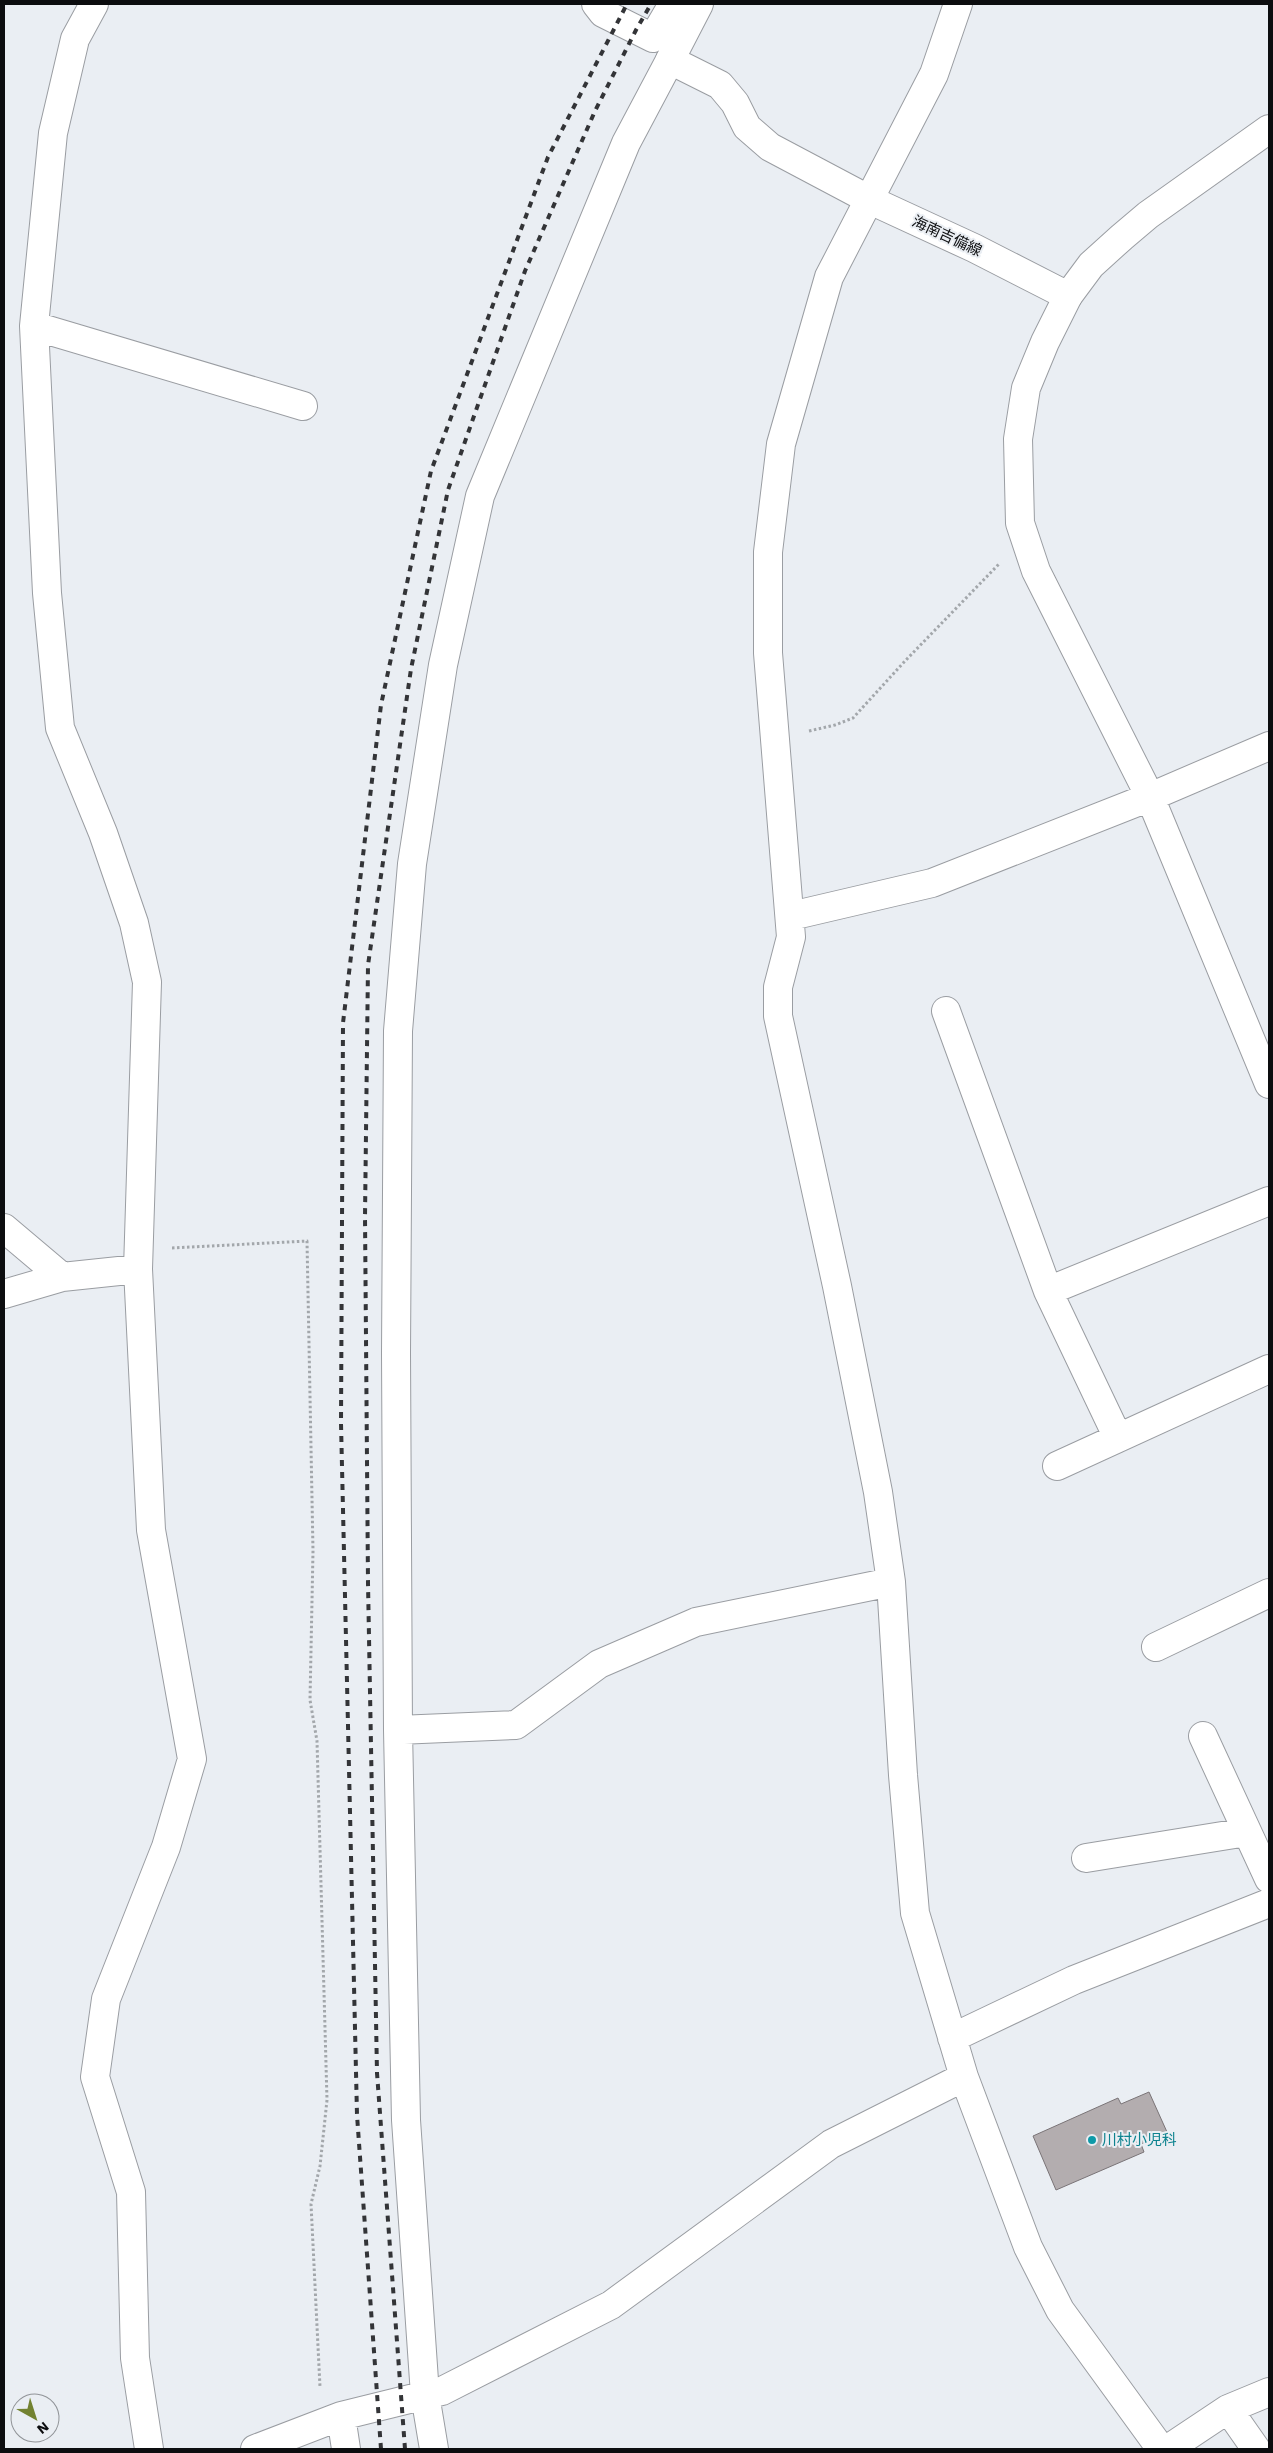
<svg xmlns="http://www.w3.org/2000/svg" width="1273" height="2453" viewBox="0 0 1273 2453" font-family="'Work Sans','Noto Sans JP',sans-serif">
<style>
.building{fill:#b3adaf;stroke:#7a7477}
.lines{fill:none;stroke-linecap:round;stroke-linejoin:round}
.street-casing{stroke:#9a9da2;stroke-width:30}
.secondary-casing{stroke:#9a9da2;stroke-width:30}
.path{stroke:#a3a7ab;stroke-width:3;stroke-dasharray:2.5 2.5;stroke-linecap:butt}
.street{stroke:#fff;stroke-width:28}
.secondary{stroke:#fff;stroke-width:28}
.rail{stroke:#333437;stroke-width:4;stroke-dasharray:6 6;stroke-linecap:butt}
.culture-dot{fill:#0f9aa8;stroke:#eaeef3;stroke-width:2}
.labels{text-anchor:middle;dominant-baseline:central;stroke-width:4;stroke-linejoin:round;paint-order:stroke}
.street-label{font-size:15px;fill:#0c0d0f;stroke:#eaeef3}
.culture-label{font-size:15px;fill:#0d838f;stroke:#eaeef3;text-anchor:start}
</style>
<rect width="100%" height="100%" fill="#eaeef3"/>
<path class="building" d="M1149 2092 1167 2132 1141 2144 1144 2152 1056 2190 1033 2136 1118 2098 1121 2104Z"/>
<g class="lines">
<g class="street-casing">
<path id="street" d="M94 4 75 39 53 133 34 326 47 593 60 728 103 833 134 923 147 982 138 1269 151 1530 192 1759 166 1847 106 1999 95 2077 131 2192 135 2358 149 2449
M958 4 934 74 829 277 781 444 768 552V653L791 937 778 987V1016L837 1286 878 1492 891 1582 903 1775 915 1913 964 2077 1028 2247 1060 2310 1161 2449
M1068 296 1045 342 1026 388 1018 439 1020 523 1036 571 1150 797 1269 1084
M34 326 303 406
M791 916 932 883 1150 797 1269 746
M946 1011 1048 1291 1118 1438
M4 1228 62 1277
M1048 1291 1269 1201
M4 1294 62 1277 138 1269
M1057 1466 1269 1369
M1156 1647 1269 1593
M398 1730 516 1725 599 1664 696 1622 891 1582
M1203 1736 1269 1879
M1086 1858 1247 1832
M952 2038 1074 1980 1269 1903
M1228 2409 1256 2449
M341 2416 346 2449
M255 2449 341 2416 442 2391 611 2305 831 2144 964 2077
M434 2449 425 2395 406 2120 398 1730 396 1353 398 1031 412 864 443 665 480 496 626 143 670 60
M1168 2449 1228 2409 1269 2392"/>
</g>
<g class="secondary-casing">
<path id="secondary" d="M596 4 603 13 653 38 673 4
M699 4 670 60 720 85 735 103 747 127 770 147 870 200 974 248 1068 296 1091 265 1122 237 1148 215 1269 129"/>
</g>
<path class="path" d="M809 731 835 725 853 718 905 661 999 564
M172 1248 307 1241 313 1551 310 1700 317 1741 327 2100 320 2166 311 2204 320 2387"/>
<use href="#street" class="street"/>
<use href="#secondary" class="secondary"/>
<path class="rail" d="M381 2449 357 2115 341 1423 343 1023 381 705 431 471 548 157 627 4
M405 2449 377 2073 368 1583 365 1217 368 965 411 669 448 490 525 271 595 111 636 30 651 4"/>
</g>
<circle class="culture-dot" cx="1092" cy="2140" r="5"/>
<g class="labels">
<g class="street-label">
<text transform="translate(947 236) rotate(25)">海南吉備線</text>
</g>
<g class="culture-label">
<text x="1102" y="2140">川村小児科</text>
</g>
</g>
<rect width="1273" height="2453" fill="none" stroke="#0c0d0f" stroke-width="10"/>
<g transform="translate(35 2418) rotate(141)"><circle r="24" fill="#eaeef3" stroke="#919498"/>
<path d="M0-4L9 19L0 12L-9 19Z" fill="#738231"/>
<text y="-8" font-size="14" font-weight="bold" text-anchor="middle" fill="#0c0d0f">N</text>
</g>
</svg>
